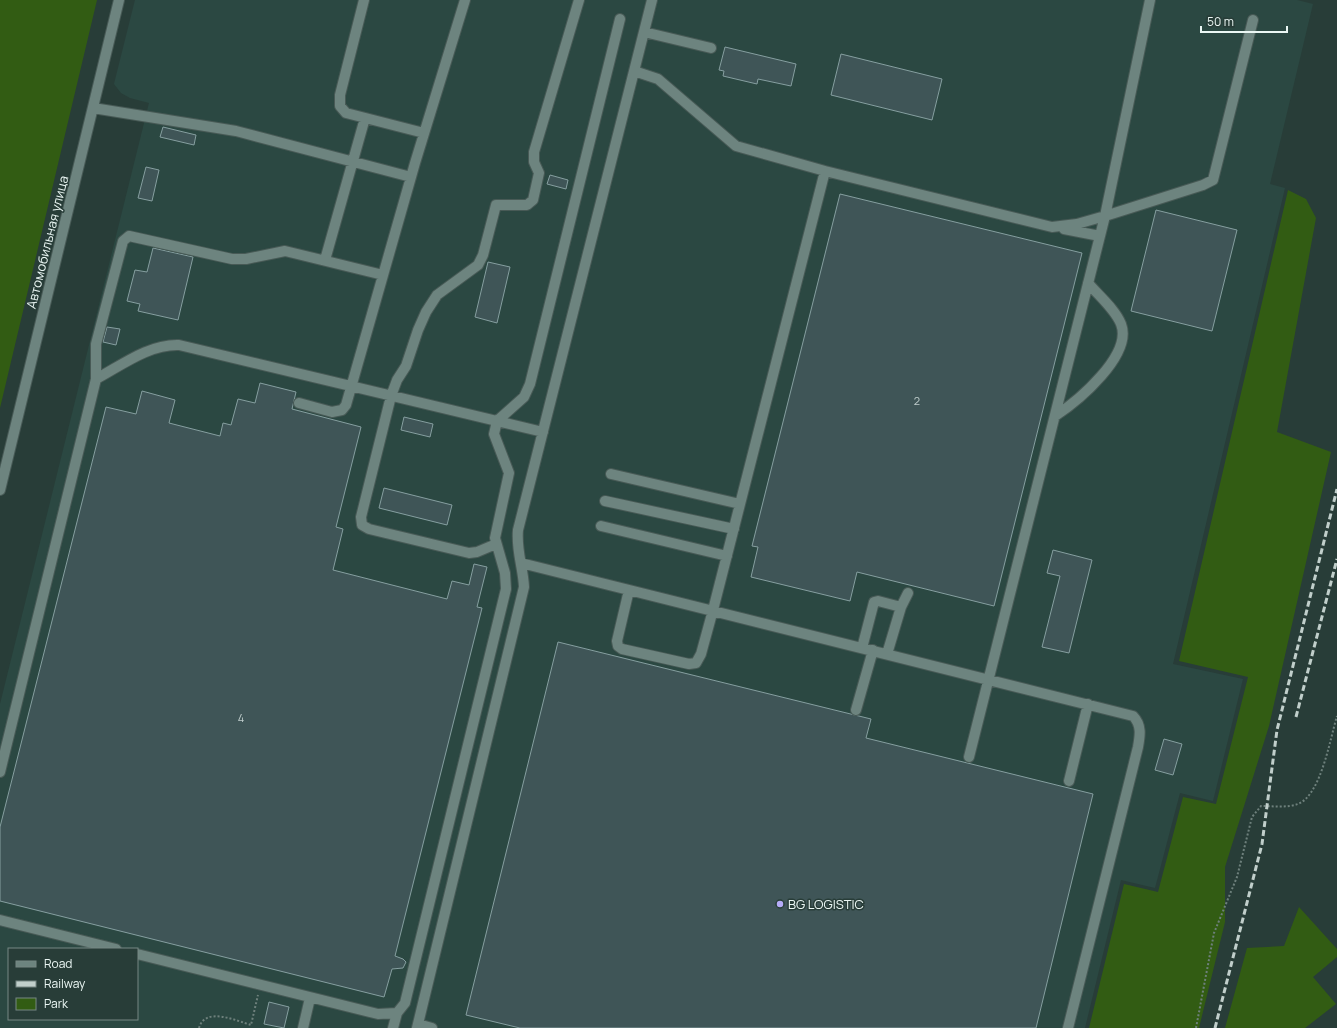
<svg xmlns="http://www.w3.org/2000/svg" width="1337" height="1028" viewBox="0 0 1337 1028" font-family="Manrope,sans-serif">
<style>
.built{fill:#2b4842;fill-rule:evenodd}
.green{fill:#325c13}
.building{fill:#3f5557;stroke:#869fa0}
.lines{fill:none;stroke-linecap:round;stroke-linejoin:round}
.minor-casing{stroke:#485a56;stroke-width:12}
.path{stroke:#6e807c;stroke-width:2;stroke-dasharray:2 2;stroke-linecap:butt}
.minor{stroke:#6d847f;stroke-width:10}
.rail{stroke:#c1cfcb;stroke-width:3;stroke-dasharray:6 3;stroke-linecap:butt}
.poi-dot{fill:#b6acf8;stroke:#283d38;stroke-width:1.5}
.labels{text-anchor:middle;dominant-baseline:central;stroke-width:3;stroke-linejoin:round;paint-order:stroke}
.number-label{font-size:11px;fill:#c0cecd}
.street-label{font-size:13px;fill:#ebf7f4;stroke:#283d38}
.poi-label{font-size:13px;fill:#ebf7f4;stroke:#283d38;text-anchor:start}
</style>
<rect width="100%" height="100%" fill="#283d38"/>
<path class="built" d="M135 0H1297L1313 4 1270 184 1285 188 1173 664 1243 679 1213 801 1180 793 1155 888 1121 880 1085 1028H0V704L148 107 149 103 130 98 121 93 114 84ZM9 949H137V1019H9Z"/>
<path class="green" d="M0 0H97L0 408Z
M1288 190 1306 199 1316 218 1277 432 1331 452 1269 726 1225 867V922L1199 1028H1089L1124 884 1158 892 1183 797 1216 804 1248 677 1179 661Z
M1299 907 1337 949V957L1313 977 1336 1004 1305 1028H1225L1247 948 1284 946Z"/>
<path class="building" d="M725 47 796 64 791 86 758 79 757 84 723 76 724 71 719 70Z
M841 54 942 79 932 120 831 95Z
M163 127 196 135 194 145 160 137Z
M146 167 159 170 152 201 138 198Z
M550 175 568 180 566 189 547 184Z
M840 194 1082 253 994 606 857 572 850 601 751 577 758 547 752 546Z
M1156 210 1237 230 1212 331 1131 311Z
M153 248 193 257 178 320 138 311 140 304 127 301 135 270 147 272Z
M488 262 510 267 497 323 475 317Z
M107 327 120 329 116 345 103 342Z
M260 383 296 392 292 409 361 427 336 527 343 529 333 570 447 599 452 581 469 585 474 564 487 567 477 607 482 608 395 956 403 959 406 962 403 968 392 969 384 997 0 901V827L106 407 136 414 142 391 175 400 169 423 220 436 223 423 231 425 238 399 255 403Z
M404 417 433 424 430 437 401 430Z
M384 488 452 505 447 525 379 508Z
M1053 550 1092 560 1069 653 1042 647 1060 576 1047 573Z
M558 642 871 719 866 738 1093 794 1036 1028H520L466 1015Z
M1164 739 1182 744 1173 775 1155 770Z
M269 1002 289 1007 284 1028 264 1024Z"/>
<g class="lines">
<g class="minor-casing">
<path id="minor" d="M364 0 340 95V106L346 113 424 133
M644 32 711 48
M634 71 658 79 736 146 825 171
M93 108 236 131 411 177
M1064 229 1100 236
M325 260 365 118
M96 379V344L123 241 129 236 232 259H246L285 251 383 275
M299 403 332 412 342 410 346 405 415 163 465 0
M1055 416C1078 401 1133 355 1121 324 1115 309 1099 296 1088 283
M611 474 740 504
M0 490 119 0
M605 501 734 529
M601 526 727 556
M496 544 477 552 469 553 369 529 362 525 361 517 391 396 397 380 406 366 418 330 426 312 437 295 478 265 483 255 496 205H527L533 200 539 173 534 162V152L579 0
M521 563 1133 716C1142 725 1140 736 1138 747L1068 1028
M629 590 617 641 618 646 622 649 689 664 696 663 701 654 713 610 825 171 1052 227 1077 224 1105 216 1150 0
M901 607 908 593
M862 648 874 602 878 601 901 607 887 654
M856 710 873 650
M969 757 1105 216 1203 185 1213 180 1253 20
M0 772 96 379C122 365 149 344 179 345L543 432
M1069 781 1088 704
M0 920 116 949
M137 954 378 1014 397 1013 393 1028
M397 1013 405 1003 506 589 505 573 495 538 509 473 494 434 497 421 524 397 530 384 620 19
M418 1024 432 1028
M303 1028 310 998
M417 1028 524 587C523 567 516 550 518 530L652 0"/>
</g>
<path class="path" d="M199 1028C205 1006 237 1021 251 1025L258 995
M1196 1028 1214 933 1237 877 1252 817 1261 806C1272 806 1287 808 1298 804 1321 795 1330 739 1337 716"/>
<use href="#minor" class="minor"/>
<path class="rail" d="M1296 717 1337 559
M1215 1028 1262 844 1277 730 1337 489"/>
</g>
<circle class="poi-dot" cx="780" cy="904" r="4"/>
<g class="labels">
<g class="number-label">
<text x="917" y="400">2</text>
<text x="241" y="717">4</text>
</g>
<g class="street-label">
<text transform="translate(47 242) rotate(-76)">Автомобильная улица</text>
</g>
<g class="poi-label">
<text x="788" y="904">BG LOGISTIC</text>
</g>
</g>
<rect x="8" y="948" width="130" height="72" fill="#283d38" stroke="#768783"/>
<rect x="16" y="961" width="20" height="6" fill="#6d847f" stroke="#768783"/>
<text x="44" y="968" font-size="12" fill="#ebf7f4">Road</text>
<rect x="16" y="981" width="20" height="6" fill="#c1cfcb" stroke="#768783"/>
<text x="44" y="988" font-size="12" fill="#ebf7f4">Railway</text>
<rect x="16" y="998" width="20" height="12" fill="#325c13" stroke="#768783"/>
<text x="44" y="1008" font-size="12" fill="#ebf7f4">Park</text>
<path d="M1201 26v6h86v-6" fill="none" stroke="#ebf7f4" stroke-width="2"/>
<text x="1207" y="26" font-size="12" fill="#ebf7f4" stroke="#283d38" stroke-width="3" paint-order="stroke">50 m</text>
</svg>
